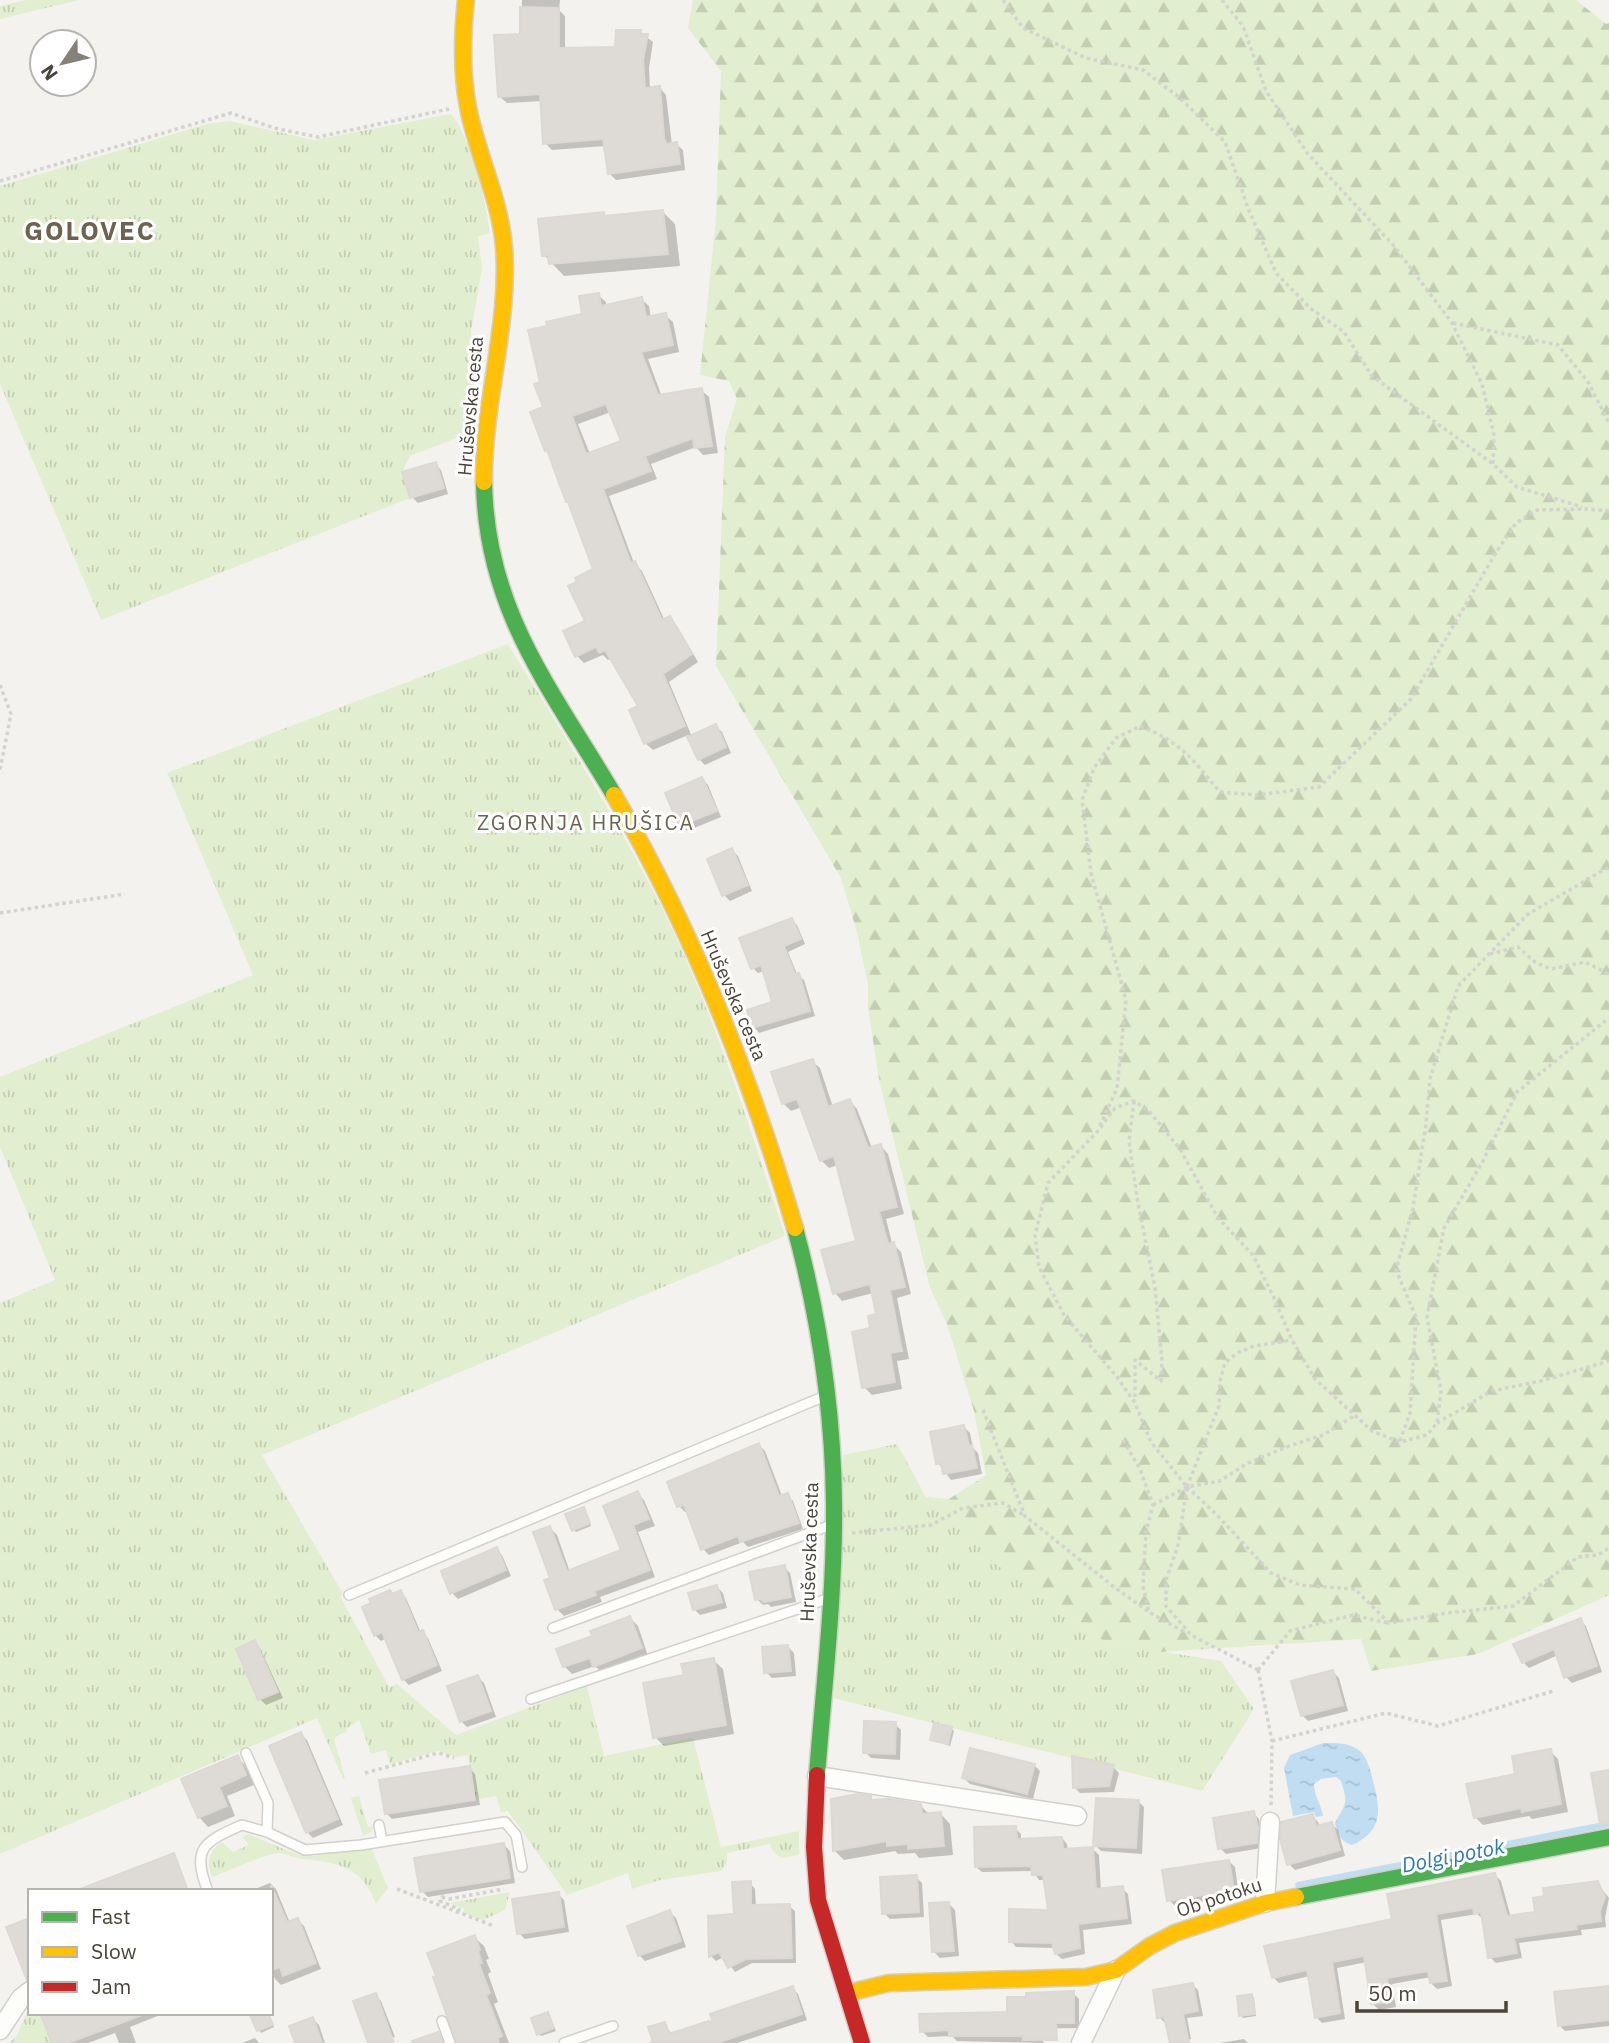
<svg xmlns="http://www.w3.org/2000/svg" width="1609" height="2043" viewBox="0 0 1609 2043" font-family="'IBM Plex Sans',sans-serif">
<style>
.grass{fill:url(#grass-tufts)}
.forest{fill:url(#forest-firs)}
.water{fill:url(#water-ripples)}
.shadow{fill:#0003;fill-rule:evenodd}
.lines{fill:none;stroke-linecap:round;stroke-linejoin:round}
.stream{stroke:#c0ddf1;stroke-width:6}
.building{fill:#dedbd6;stroke:#dcd9d4;stroke-width:2;fill-rule:evenodd}
.lane-casing{stroke:#d2d0cb;stroke-width:12}
.street-casing{stroke:#d2d0cb;stroke-width:21}
.fast-casing{stroke:#d3cfc5;stroke-width:19}
.slow-casing{stroke:#d3cfc5;stroke-width:19}
.jam-casing{stroke:#d3cfc5;stroke-width:19}
.path{stroke:#d3d2cc;stroke-width:3.5;stroke-dasharray:3.5 3.5;stroke-linecap:butt}
.lane{stroke:#fdfdfc;stroke-width:9}
.street{stroke:#fdfdfc;stroke-width:18}
.fast{stroke:#4caf50;stroke-width:16}
.slow{stroke:#ffc107;stroke-width:16}
.jam{stroke:#c62828;stroke-width:16}
.labels{text-anchor:middle;dominant-baseline:central;stroke-width:6;stroke-linejoin:round;paint-order:stroke}
.street-label{font-size:19px;fill:#4b4439;stroke:#fff}
.neighbourhood-label{font-size:21px;letter-spacing:2px;fill:#6e6250;stroke:#fff}
.water-label{font-size:21px;font-style:italic;fill:#2e7ab2;stroke:#fff}
.district-label{font-size:26px;font-weight:bold;letter-spacing:2px;fill:#6e6250;stroke:#fff}
</style>
<defs>
<pattern id="grass-tufts" width="24" height="20" patternUnits="userSpaceOnUse" patternTransform="scale(1.75)"><rect width="24" height="20" fill="#e1eecf"/><path d="M3 7l-1-3M5 7V3M7 7l1-3M15 17l-1-3M17 17v-4M19 17l1-3" fill="none" stroke="#c3cdb2"/></pattern>
<pattern id="forest-firs" width="22" height="20" patternUnits="userSpaceOnUse" patternTransform="scale(1.75)"><rect width="22" height="20" fill="#e1eecf"/><path d="M5 1l3.5 6h-7zM16 11l3.5 6h-7z" fill="#c3cdb2"/></pattern>
<pattern id="water-ripples" width="26" height="14" patternUnits="userSpaceOnUse" patternTransform="scale(1.75)"><rect width="26" height="14" fill="#c0ddf1"/><path d="M2 4q2-2 4 0t4 0M15 11q2-2 4 0t4 0" fill="none" stroke="#a6bfcf"/></pattern>
</defs>
<rect width="100%" height="100%" fill="#f4f2ee"/>
<path class="grass" d="M27 0H79L0 19V6Z
M451 114C471 137 486 202 490 233L478 236 482 268 471 332 475 403 472 432 410 456 402 472 410 498 101 620 0 384V186L207 124 230 121 314 140Z
M508 644C566 739 627 834 675 935 720 1032 752 1134 785 1236L262 1455 342 1592 341 1598 389 1687 397 1684 456 1735 587 1686 604 1756 693 1738 721 1847 799 1831V1855L781 1858 772 1850 770 1844 727 1853V1862L721 1871 660 1880 632 1889 628 1873 567 1895 508 1811 501 1812 496 1796 475 1800 468 1755 455 1757 438 1751 390 1764 386 1750 371 1754 359 1720 346 1729 347 1732 340 1734 334 1739 345 1778 343 1779 317 1718 0 1854V1303L55 1280 0 1147V1077L253 975 167 773Z
M897 1444 926 1497 949 1499 988 1558 1107 1643 1221 1661 1254 1709 1202 1791 834 1698 843 1455Z
M359 1796 368 1827 374 1826 371 1832 363 1836 351 1798Z
M248 1834 293 1853 312 1856 371 1847 388 1888 376 1904C362 1867 340 1863 304 1859 296 1859 286 1853 278 1853 266 1854 225 1872 212 1877 206 1863 209 1850 222 1842L233 1852 249 1845 242 1837Z
M510 1892 505 1910 483 1920 463 1913 464 1909 450 1903Z
M30 2006V2013H40L52 2043H9L16 2037Z"/>
<path class="forest" d="M693 0H1576L1606 24 1609 23V1595L1478 1654 1371 1671 1361 1639 1160 1652 1107 1643 987 1558 949 1499 986 1475 974 1411 947 1324 930 1288 879 1080 868 1007V985L857 932 841 878 716 666 725 437 737 399 729 381 700 375 716 219 721 71 688 28Z"/>
<path class="water" d="M1323 1743C1336 1743 1349 1742 1360 1751 1367 1757 1371 1772 1373 1781 1381 1810 1383 1831 1352 1845 1341 1842 1338 1835 1335 1823 1345 1804 1349 1805 1341 1781L1336 1777 1321 1779 1314 1784C1314 1796 1321 1804 1323 1816L1316 1817 1314 1812 1293 1816 1284 1768 1290 1755Z"/>
<path class="shadow" d="M522 0H560L559 10 565 16V50L617 49 640 32 653 42 649 68 650 89 660 88 666 95 672 145 676 144 683 150 685 170 616 180 609 173 605 146 552 150 545 143 542 101 507 103 500 97 522 36Z
M662 211 675 224 680 266 564 276 544 255 603 214 606 217Z
M598 295 606 302V307L641 299 649 306 651 318 665 315 673 322 679 352 648 359 662 397 701 390 709 397 718 453 703 455 696 447 651 464 657 479 609 496 634 563 642 571 665 621 669 619 677 626 698 662 669 682 692 737 716 726 722 732 731 753 705 765 699 759 688 735 653 750 645 743 641 707 612 658 608 660 603 655 584 663 577 656 587 622 595 570 551 455 546 450 545 408 542 383ZM611 412 623 442 590 454 578 424Z
M435 464 441 470 448 494 418 503 412 497Z
M702 779 708 785 721 817 687 831 681 825 667 794Z
M732 850 738 856 752 891 730 901 724 895Z
M791 920 797 925 805 944 788 952 797 974 804 980 815 1016 759 1033 754 1027 775 1003 764 971 758 973 753 968Z
M812 1061 820 1068 833 1107 850 1101 857 1109 872 1148 881 1146 888 1154 904 1214 886 1219 892 1243 901 1252 911 1294 897 1298 909 1359 897 1361 902 1389 872 1395 864 1387 872 1330 878 1316 873 1293 842 1301 835 1293 858 1242 838 1165 829 1168 821 1160 802 1107 791 1111 783 1103Z
M964 1427 970 1433 973 1448 978 1453 982 1474 951 1480 938 1463Z
M759 1445 765 1451 782 1496 787 1495 793 1501 803 1529 748 1547 743 1542 709 1555 703 1549 688 1511 685 1512 679 1506Z
M638 1494 644 1500 655 1526 638 1532 655 1577 600 1597 602 1602 564 1616 557 1609 552 1579 550 1528 557 1535 570 1572 624 1551Z
M586 1512 591 1526 576 1532 573 1530Z
M496 1549 502 1555 511 1576 458 1599 452 1593Z
M784 1567 790 1573 796 1602 771 1607 768 1604 763 1605 757 1599Z
M717 1587 723 1593 727 1608 700 1615 694 1609Z
M400 1592 406 1598 421 1633 428 1638 442 1671 409 1685 403 1679 387 1638 381 1641 375 1635 393 1596Z
M630 1618 638 1626 648 1656 603 1674 595 1666 572 1674 564 1666Z
M1580 1620 1586 1626 1602 1672 1572 1683 1566 1677 1558 1655 1529 1668 1523 1662Z
M255 1643 260 1648 283 1698 266 1705 260 1699Z
M788 1647 794 1653 796 1676 772 1678 766 1672Z
M713 1660 723 1669 734 1734 664 1746 655 1737 686 1677Z
M1333 1672 1339 1678 1348 1711 1308 1721 1302 1715Z
M478 1677 484 1683 496 1717 467 1727 461 1721Z
M895 1724 901 1730 900 1760 871 1758 865 1752Z
M951 1728 954 1731 950 1746 932 1740Z
M301 1734 307 1740 343 1825 313 1838 307 1832Z
M1550 1751 1558 1759 1568 1812 1532 1819 1529 1816 1483 1825 1475 1817 1517 1775Z
M237 1757 247 1767 254 1785 227 1796 235 1816 208 1827 199 1817Z
M1034 1765 1040 1771 1033 1799 970 1784 964 1778Z
M1113 1767 1119 1773 1114 1792 1080 1793 1074 1787Z
M469 1768 475 1774 480 1805 392 1819 386 1813Z
M870 1797 874 1802 920 1805 930 1815 941 1814 950 1824 953 1855 919 1858 915 1853 898 1854 895 1851 844 1860 834 1850Z
M1138 1801 1144 1807 1142 1854 1101 1851 1095 1845Z
M1253 1813 1259 1819 1262 1848 1226 1854 1220 1848Z
M1312 1816 1318 1822 1320 1827 1332 1824 1338 1830 1345 1856 1295 1870 1289 1864Z
M1015 1828 1021 1834V1841L1062 1838 1067 1844 1068 1850 1093 1849 1099 1855 1101 1891 1122 1888 1128 1894 1132 1924 1083 1930 1085 1954 1062 1959 1056 1954 1055 1948 1016 1947 1011 1941 1050 1912 1045 1880H1039L1033 1871 982 1872 976 1867Z
M504 1845 510 1851 515 1883 428 1897 422 1891Z
M1229 1861 1235 1867 1239 1896 1175 1906 1169 1900Z
M1495 1875 1501 1881 1511 1918 1537 1913 1597 1883 1609 1898 1605 1918 1606 1927 1581 1930 1582 1935 1519 1943 1522 1958 1496 1963 1490 1957 1483 1919 1477 1914 1441 1920 1452 1986 1437 1989 1431 1983V1977L1392 1984 1396 2007 1379 2010 1373 2004 1367 1962 1337 1968 1345 2019 1322 2023 1316 2017 1310 1976 1279 1983 1273 1977Z
M916 1877 922 1883 924 1917 890 1919 884 1913Z
M270 1883 276 1889 290 1923 298 1920 304 1926 321 1969 281 1985 275 1979 271 1969V1891H250Z
M750 1883 755 1889 756 1907 789 1906 795 1911 796 1963H752L735 1972 724 1957 716 1961 711 1956 736 1916Z
M558 1894 564 1900 569 1932 525 1939 519 1933Z
M949 1904 955 1910 959 1956 940 1958 934 1952Z
M670 1912 676 1918 686 1947 645 1961 639 1955Z
M474 1937 484 1946 489 1959 486 1960 491 1972 488 1974 498 2002 494 2004 509 2043H458Z
M1193 1985 1198 1990 1203 2016 1187 2018 1191 2039 1176 2042 1167 2022H1164L1159 2017Z
M792 1988 798 1994 807 2020 737 2043H649L654 2040 664 2024 672 2034 712 2025Z
M1609 1988V2026L1565 2031 1559 2025Z
M1073 1993 1079 1999V2028L1015 2029Z
M375 1995 381 2001 395 2037 373 2043Z
M1251 1996 1254 1998 1256 2016 1243 2018 1241 2015Z
M51 2013H165L130 2027 136 2043H119L115 2033 88 2043H54Z
M251 2013H269L274 2027 261 2033Z
M548 2014 556 2031 541 2036 539 2034Z
M921 2016 1041 2039 1044 2043 957 2041 952 2036 928 2037 922 2031Z
M313 2019 319 2025 325 2043H297Z
M255 2038 259 2043H242Z
M1244 2039 1248 2043H1220Z"/>
<g class="lines">
<path class="stream" d="M1298 1885 1609 1824"/>
</g>
<path class="building" d="M520 7 559 8V48L615 47 616 30H641V34H648L643 60 645 88 660 86 664 137 666 144 677 142 680 164 608 174 603 139 543 144 540 94 498 97 494 35 520 34Z
M663 210 668 254 549 264 548 255 542 256 538 219 604 212V216Z
M599 293 601 306 642 297 646 317 666 313 673 345 641 352 658 395 702 388 712 446 694 448 693 438 645 456 651 471 603 489 631 563 635 561 662 620 670 616 692 654 663 674 685 726 644 744 629 710 638 706 605 650 599 653 596 647 575 657 563 631 585 621 568 586 577 582 575 578 593 569 568 502H566L547 450 545 451 530 412 543 407 534 384 540 382 528 330 547 326 546 322 582 314 579 296ZM606 404 621 441 586 454 572 416Z
M436 462 444 488 410 498 402 472Z
M716 724 726 747 698 760 687 737Z
M702 777 717 811 679 826 665 793Z
M732 848 748 885 722 896 707 859Z
M792 918 801 939 784 946 795 974 799 973 810 1011 752 1028 747 1010 772 1002 761 965 751 969 739 938Z
M813 1059 828 1107 850 1099 868 1148 881 1144 897 1207 879 1211 888 1244 894 1242 905 1287 890 1290 902 1351 890 1353 895 1382 862 1388 852 1332 870 1328 868 1316 876 1314 870 1284 833 1294 821 1250 856 1241 834 1156 820 1161 797 1099 782 1104 771 1072Z
M964 1425 969 1446 972 1445 977 1468 943 1474 941 1463 936 1464 930 1432Z
M759 1443 779 1496 788 1493 799 1523 740 1542 738 1536 701 1550 684 1505 677 1507 667 1482Z
M638 1491 649 1519 633 1525 650 1570 594 1591 596 1595 555 1610 544 1580 550 1578 533 1532 550 1526 567 1571 621 1550 603 1506Z
M584 1507 590 1523 572 1531 565 1514Z
M497 1547 506 1570 450 1594 441 1571Z
M785 1565 791 1597 763 1602 762 1599 755 1600 749 1572Z
M717 1585 722 1602 693 1610 688 1593Z
M390 1590 392 1594 401 1590 418 1632 423 1630 437 1665 402 1680 382 1632 374 1636 362 1607 371 1603 369 1599Z
M630 1616 642 1648 593 1667 590 1658 563 1667 556 1649 592 1636 590 1631Z
M1581 1618 1597 1666 1564 1678 1554 1649 1522 1663 1513 1644Z
M255 1640 278 1692 258 1700 236 1649Z
M788 1645 791 1671 764 1673 762 1647Z
M714 1658 726 1725 653 1738 643 1683 684 1675 681 1664Z
M1333 1670 1343 1705 1301 1716 1291 1681Z
M478 1675 491 1711 460 1722 447 1686Z
M864 1721 896 1722 895 1754 863 1753Z
M934 1723 952 1727 948 1744 930 1740Z
M301 1732 338 1819 306 1833 269 1746Z
M970 1748 1035 1764 1027 1794 962 1778Z
M1551 1749 1561 1804 1522 1812 1521 1808 1474 1818 1466 1784 1515 1774 1512 1756Z
M238 1755 246 1775 219 1787 227 1806 198 1818 181 1779Z
M1072 1756 1114 1765 1109 1786 1073 1788Z
M470 1766 475 1800 385 1814 379 1780Z
M1609 1770V1823L1600 1824 1591 1773Z
M857 1794 871 1796V1800L889 1799 921 1804 922 1814 941 1812 944 1846 908 1849V1844L887 1846V1841L833 1851 831 1799Z
M1096 1798 1139 1800 1136 1848 1093 1846Z
M1254 1811 1258 1828 1257 1843 1218 1849 1213 1818Z
M1313 1814 1316 1826 1332 1822 1340 1850 1287 1865 1280 1839 1281 1822Z
M1016 1826 1017 1839 1062 1837 1063 1849 1093 1847 1096 1889 1123 1886 1127 1918 1078 1924 1080 1948 1055 1954 1052 1943 1009 1942V1909L1048 1910 1043 1875H1032L1031 1866 975 1867 974 1827Z
M504 1843 510 1878 420 1892 414 1858Z
M174 1853 188 1891H78V1890Z
M1229 1860 1234 1890 1167 1901 1162 1870Z
M1495 1873 1507 1916 1535 1912 1533 1898 1544 1896 1543 1888 1598 1881 1605 1897 1600 1911 1601 1921 1576 1925 1577 1929 1514 1938 1517 1953 1488 1958 1481 1912 1474 1914 1473 1908 1436 1914 1447 1981 1430 1983 1428 1971 1387 1978 1390 2002 1371 2004 1364 1956 1332 1962 1340 2013 1315 2018 1307 1970 1272 1978 1264 1946 1392 1919 1387 1894Z
M917 1875 919 1912 882 1914 880 1877Z
M751 1881V1905L790 1904 792 1958 746 1959 728 1968 719 1952 709 1957 708 1916 734 1914 732 1882Z
M271 1885 287 1922 298 1918 316 1963 283 1976 280 1967 271 1970Z
M559 1892 564 1927 517 1934 512 1899Z
M949 1902 954 1951 932 1952 929 1903Z
M670 1910 681 1941 638 1956 627 1926Z
M30 1918V1980H27L6 1927Z
M475 1935 480 1950 478 1951 482 1963 479 1964 490 1993 486 1995 502 2036 497 2038 499 2043H457L433 1977 436 1976 427 1953Z
M1193 1983 1198 2011 1183 2014 1189 2043H1170L1164 2017 1157 2018 1153 1990Z
M793 1986 802 2014 717 2043H651L652 2039 648 2027 665 2022 669 2034 709 2021 711 2024 712 2020 710 2014Z
M1609 1986V2020L1558 2026 1554 1992Z
M1074 1991V2023H1056L1057 2040H1023V2036H949V2030L920 2032 919 2014 1007 2012V1997H1026V1993Z
M376 1993 394 2043H368L353 2001Z
M1252 1994 1255 2014 1239 2016 1237 1996Z
M548 2012 554 2028 537 2035 531 2018Z
M40 2013H142V2015L68 2043H52Z
M249 2013H268L273 2025 257 2031Z
M313 2017 322 2043H295L289 2026Z
M438 2032 443 2043H413L412 2041Z"/>
<g class="lines">
<g class="lane-casing">
<path id="lane" d="M349 1595 825 1396
M553 1628 831 1525
M531 1699 827 1599
M246 1753 268 1803 267 1832
M379 1825 382 1841
M208 1891C190 1847 206 1841 242 1825L267 1832 305 1850 361 1845 505 1822 516 1835 522 1867
M442 2021 450 2043
M564 2043 613 2026"/>
</g>
<g class="street-casing">
<path id="street" d="M817 1776 1077 1816
M1265 1903 1270 1822
M0 2030 21 1998 30 1991
M1081 2043 1116 1970"/>
</g>
<g class="fast-casing">
<path id="fast" d="M484 482C486 611 552 690 614 795
M795 1228C819 1317 833 1411 834 1503 835 1593 824 1684 817 1775
M1296 1897 1609 1837"/>
</g>
<g class="slow-casing">
<path id="slow" d="M466 0C462 37 461 75 469 112 479 158 500 200 504 247 510 324 483 403 484 482
M614 795C693 931 751 1078 795 1228
M848 1993 889 1983 1086 1977 1116 1970 1150 1946 1175 1933 1265 1903 1296 1897"/>
</g>
<g class="jam-casing">
<path id="jam" d="M817 1775 814 1847 818 1900 862 2043"/>
</g>
<path class="path" d="M1003 0 1023 28 1086 58 1143 70 1180 98 1225 142 1248 208 1276 273 1310 308 1344 332 1372 376 1493 464 1517 487 1582 507
M1222 0 1243 26 1266 91 1308 154 1394 246 1452 323 1482 384 1494 435 1493 464
M0 181 231 113 274 128 318 137 449 109
M1453 323 1558 345 1588 382 1609 423
M0 685 11 714 0 770
M0 913 125 894
M1490 954 1518 947 1535 962 1551 969 1585 962 1609 974
M1134 1101 1129 1141 1137 1198 1155 1288 1162 1361 1161 1381 1135 1360V1401
M1100 1126 1117 1088 1126 1000 1091 873 1082 800 1094 768 1116 738 1140 726C1181 742 1193 760 1220 792L1257 795 1319 787 1411 699 1495 554 1516 523 1537 510 1587 509 1609 511
M983 1410 1025 1516 1114 1587 1149 1612
M1437 1423 1492 1391 1545 1380 1609 1361
M1123 1440 1140 1469 1153 1505 1146 1532 1143 1586 1149 1612 1186 1633
M1400 1441 1410 1413 1416 1317 1396 1270 1413 1208 1426 1124 1430 1079 1458 986 1528 914 1609 867
M1187 1487 1216 1514 1271 1573 1300 1585 1355 1589 1389 1623 1447 1613 1513 1606 1578 1557 1598 1555 1609 1548
M1187 1487 1219 1406 1220 1381 1225 1363 1237 1353 1254 1346 1292 1340
M1153 1505 1187 1487 1220 1481 1248 1463 1289 1446 1323 1435 1354 1416
M852 1533 931 1525 963 1508 1003 1503 1025 1516
M1258 1670 1191 1635 1166 1606V1580L1178 1545 1187 1487 1151 1442 1135 1403 1117 1377 1064 1315 1039 1267 1035 1235 1048 1183 1097 1132 1115 1108 1134 1101 1149 1111 1180 1149 1218 1218 1253 1255 1274 1298 1292 1340 1315 1379 1372 1431 1400 1442 1427 1435 1437 1423 1441 1391 1427 1317 1444 1228 1483 1161 1517 1092 1609 1018
M1258 1670 1272 1741 1271 1806
M1258 1670 1290 1631 1353 1615 1388 1623
M1272 1741 1386 1713 1438 1726 1553 1691
M365 1773 438 1753 454 1758
M397 1889 494 1926
M458 1912 459 1909 440 1901 442 1897 449 1899 504 1889"/>
<use href="#lane" class="lane"/>
<use href="#street" class="street"/>
<use href="#fast" class="fast"/>
<use href="#slow" class="slow"/>
<use href="#jam" class="jam"/>
</g>
<g class="labels">
<g class="street-label">
<text transform="translate(470 406) rotate(-85)">Hruševska cesta</text>
<text transform="translate(734 995) rotate(67)">Hruševska cesta</text>
<text transform="translate(809 1552) rotate(-88)">Hruševska cesta</text>
<text transform="translate(1219 1897) rotate(-18)">Ob potoku</text>
</g>
<g class="neighbourhood-label">
<text x="586" y="822">ZGORNJA HRUŠICA</text>
</g>
<g class="water-label">
<text transform="translate(1453 1855) rotate(-11)">Dolgi potok</text>
</g>
<g class="district-label">
<text x="90" y="230">GOLOVEC</text>
</g>
</g>
<rect x="28" y="1889" width="245" height="126" fill="#ffffff" stroke="#b7b4b0" stroke-width="2"/>
<rect x="42" y="1912" width="35" height="10" fill="#4caf50" stroke="#b7b4b0" stroke-width="2"/>
<text x="91" y="1924" font-size="21" fill="#4b4439">Fast</text>
<rect x="42" y="1947" width="35" height="10" fill="#ffc107" stroke="#b7b4b0" stroke-width="2"/>
<text x="91" y="1959" font-size="21" fill="#4b4439">Slow</text>
<rect x="42" y="1982" width="35" height="10" fill="#c62828" stroke="#b7b4b0" stroke-width="2"/>
<text x="91" y="1994" font-size="21" fill="#4b4439">Jam</text>
<g transform="translate(63 63) rotate(235)"><circle r="33" fill="#ffffff" stroke="#b7b4b0" stroke-width="2"/>
<path d="M0-5L12 26L0 18L-12 26Z" fill="#868178"/>
<text y="-10" font-size="19" font-weight="bold" text-anchor="middle" fill="#4b4439">N</text>
</g>
<path d="M1357 2001v10h149v-10" fill="none" stroke="#4b4439" stroke-width="3.5"/>
<text x="1368" y="2001" font-size="21" fill="#4b4439" stroke="#ffffff" stroke-width="5" paint-order="stroke">50 m</text>
</svg>
